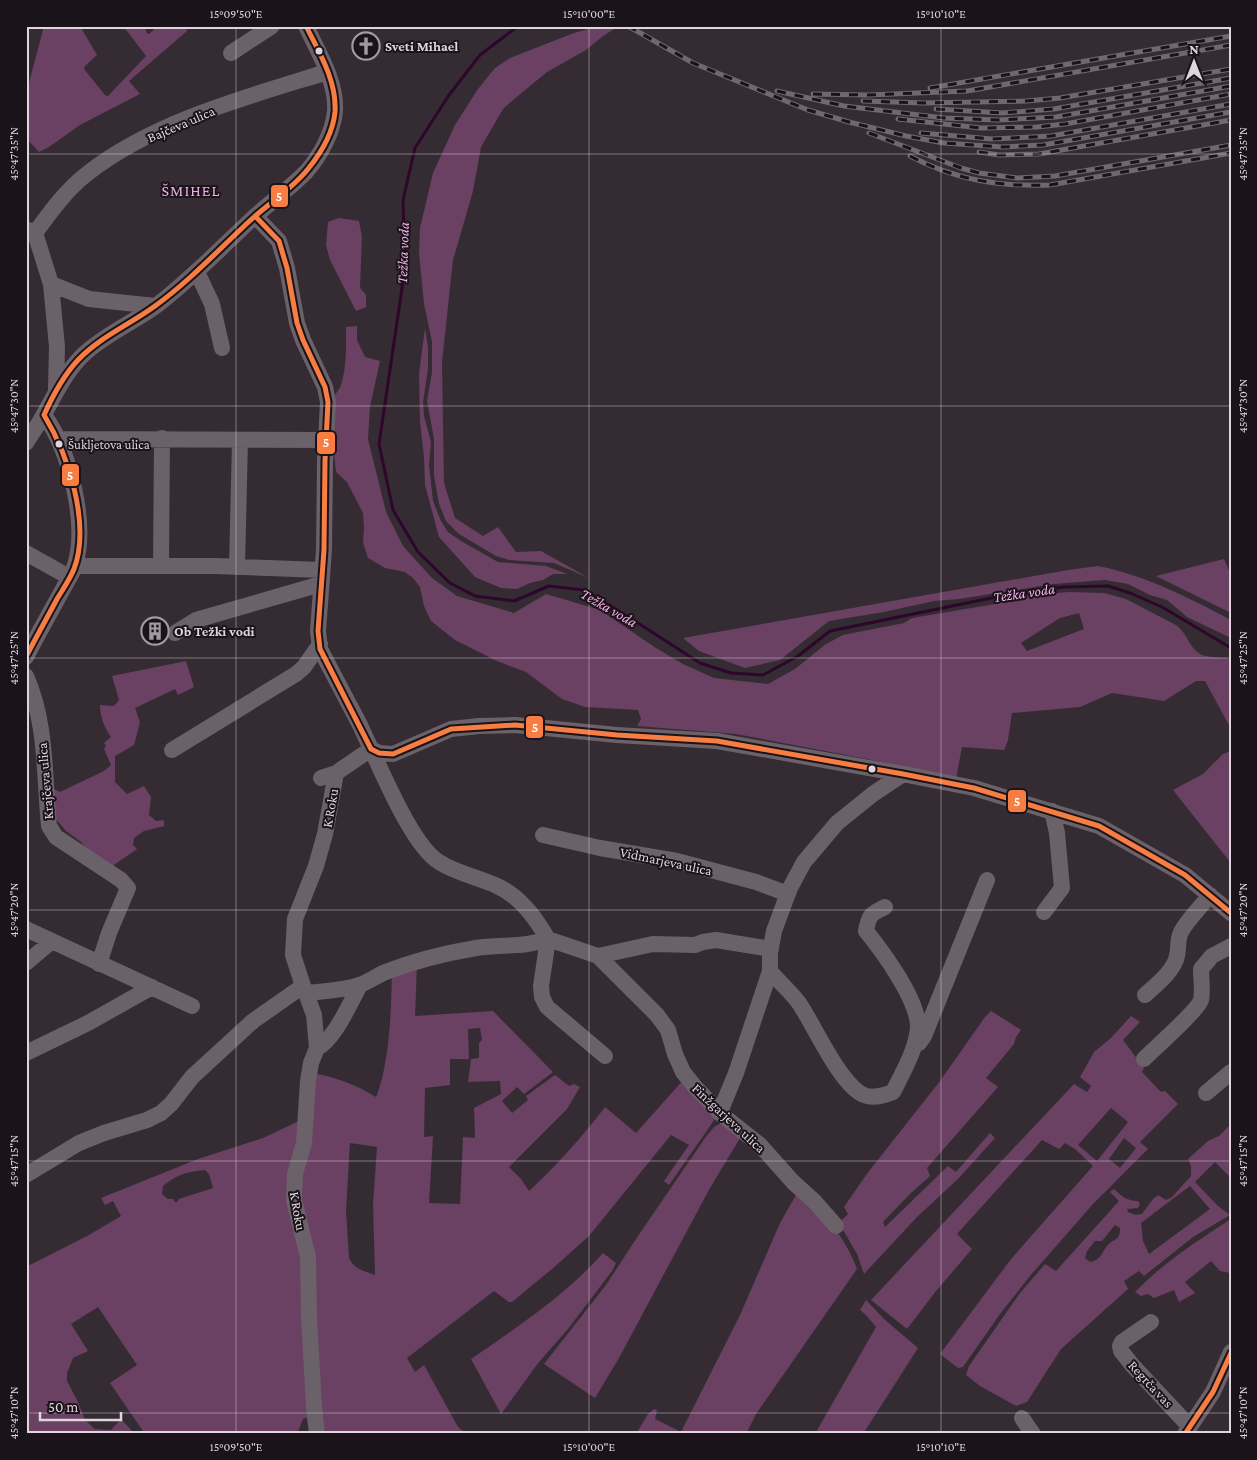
<svg xmlns="http://www.w3.org/2000/svg" width="1257" height="1460" viewBox="0 0 1257 1460" font-family="'Crimson Pro',serif">
<style>
.green{fill:#6a4063;fill-rule:evenodd}
.lines{fill:none;stroke-linecap:round;stroke-linejoin:round}
.stream{stroke:#2f062b;stroke-width:3}
.minor{stroke:#6b6169;stroke-width:16}
.rail-casing{stroke:#70686e;stroke-width:5}
.rail{stroke:#1a1319;stroke-width:3;stroke-dasharray:9;stroke-linecap:butt}
.bus-1-casing{stroke:#1a1319;stroke-width:9}
.bus-1{stroke:#f77d43;stroke-width:5}
.ticks{fill:none;stroke:#dfd5dd;stroke-width:1;stroke-opacity:0.45}
.bus-dot{fill:#dfd5dd;stroke:#1a1319;stroke-width:2}
.labels{text-anchor:middle;dominant-baseline:central;stroke-width:4;stroke-linejoin:round;paint-order:stroke}
.bus-label{font-size:13px;fill:#dfd5dd;stroke:#1a1319;text-anchor:start}
.poi-label{font-size:14px;font-weight:bold;fill:#dfd5dd;stroke:#1a1319;text-anchor:start}
.street-label{font-size:14px;fill:#dfd5dd;stroke:#1a1319}
.water-label{font-size:15px;font-style:italic;fill:#f5aeea;stroke:#1a1319}
.quarter-label{font-size:16px;letter-spacing:1px;fill:#ecade2;stroke:#1a1319}
.line-badge{stroke:#1a1319;stroke-width:2}
.badge-label{font-size:14px;text-anchor:middle;font-weight:bold;fill:#fff}
.neatline{fill:none;stroke:#dfd5dd;stroke-width:2}
.ticks-label{font-size:12px;text-anchor:middle;fill:#dfd5dd}
</style>
<rect width="100%" height="100%" fill="#342c32"/>
<path class="green" d="M44 26H80L97 55 85 66 84 69 105 95 108 96 146 56 127 31 121 26H144L147 33 149 34 158 26H185L187 31 129 81 140 94 80 125 49 147 39 152 26 138V94Z
M599 26H619L603 36 586 50 547 72 513 100 503 109 481 147 473 191 453 260 442 362 444 483 455 518 483 536 498 527 516 552 541 551 589 578 554 563 509 560 496 556 459 534 446 521 439 504 434 476V439L427 401 432 372V342L424 304 419 253 420 228 433 173 455 125 478 89 495 68 510 58 574 33Z
M339 218 359 221 362 237 360 288 366 295V307L356 311 330 260 326 245 328 222Z
M357 326V340L365 357 380 361 370 407 368 439 386 512 403 546 432 578 457 596 514 613 546 594 600 610 656 648 683 664 714 678 768 684 795 669 826 644 843 635 904 623 912 618 995 604 1021 596 1069 592 1104 593 1126 599 1176 625C1188 633 1190 653 1206 656 1214 658 1223 657 1231 659V729L1205 681H1196L1164 701 1112 693 1080 707 1012 713 1008 740 1004 750 962 747 956 779 867 759 736 734 637 726 641 719 638 710 585 707 562 699 526 672 497 661 455 640 431 621 424 606 420 587 413 578 405 572 385 568 368 558 363 543 364 528 363 513 347 482 336 472C334 449 329 424 332 402 333 395 339 391 341 385 347 366 346 347 346 327ZM1079 613 1084 629 1027 651 1021 643 1060 618Z
M425 328 428 347V369L423 402 424 416 431 442 429 465 433 501 441 521 448 532 461 541 498 562 546 566 567 574H553L543 580 530 583 517 589 501 588 475 577 439 537 425 485 424 457 420 422 419 374Z
M1224 559 1231 575V613L1156 576Z
M1098 566C1145 575 1189 598 1231 620V638L1187 617 1167 600 1150 595 1128 584 1105 580 1053 584 959 599 934 601 884 612 829 621 780 660 745 668 699 651 683 638 1068 570Z
M186 661 194 687 178 695 175 689 135 708 140 722 134 745 115 756V782L127 794 144 786 151 797 149 815 156 821 164 820V826L144 831 134 838 133 845 137 849 111 867 94 859 81 842 66 831 54 817 49 787 60 792 104 771 111 765 104 749 106 746 104 743 111 737C104 727 100 716 100 705L114 706 119 700 112 676Z
M1231 751V861L1230 862 1173 790 1203 774 1223 754Z
M417 965 415 1016 493 1011 553 1072 524 1094 517 1087 502 1101 512 1113 528 1100 526 1096 555 1075 569 1086 574 1084 580 1087 567 1109 509 1167 521 1179 529 1191C557 1165 582 1137 605 1107L636 1133 685 1078 717 1116 669 1185 664 1181 689 1145 671 1135 589 1236 552 1269 512 1302H509L494 1291 407 1358 415 1372 424 1365 458 1427 467 1434H390L388 1431 385 1434H325L318 1395 319 1353 299 1209 313 1073C335 1077 357 1085 376 1097 390 1063 391 1009 392 972ZM480 1028 482 1040 479 1043V1058L471 1059 468 1082 500 1081 501 1094 474 1108 475 1138 463 1137 460 1204 429 1203 433 1136 424 1137 425 1088 450 1085V1059H469L468 1029ZM350 1143 377 1147 373 1205 375 1275C364 1271 354 1269 349 1258L346 1210Z
M991 1011 1021 1030 1016 1037 1014 1044 986 1078 998 1087 927 1168 930 1176 911 1193 883 1222 885 1227 948 1166 956 1172 990 1133 995 1138 959 1178 917 1217 864 1274 857 1254 839 1223 848 1214 844 1207 866 1175 940 1081 985 1017Z
M1131 1016 1140 1022 1123 1040 1144 1068 1142 1072 1161 1092 1165 1091 1178 1104 1140 1142 1148 1149 1093 1204 1030 1276 1000 1314 963 1367 958 1368 940 1354 1011 1259 1093 1166 1075 1149 1065 1143 1059 1149 1042 1140 957 1234 972 1249 936 1291 907 1329 871 1300 1074 1084 1087 1092 1091 1086 1080 1077 1094 1052 1111 1038ZM1111 1108 1128 1122 1097 1161 1078 1145ZM1124 1138 1136 1148 1120 1168 1109 1159Z
M303 1119 301 1255 309 1417 303 1419 297 1434H145L110 1383 137 1365 98 1307 71 1324 88 1351 73 1358 67 1373V1381L78 1402 85 1420 95 1429 111 1430 121 1419 135 1434H26V1267L89 1235 121 1216 113 1201 105 1205 101 1198 198 1159 263 1138ZM205 1170 209 1174 213 1188 179 1199 176 1203 173 1199H168L162 1194 163 1186C178 1174 186 1172 205 1170Z
M723 1122 743 1133 710 1188 619 1358 595 1398 544 1364 606 1285 638 1236 705 1138 714 1127Z
M1231 1124V1178L1215 1162 1195 1182 1218 1206 1230 1215 1193 1237 1144 1276 1139 1271 1124 1281 1128 1289 1061 1349 1027 1402 1016 1406 980 1386 966 1375 969 1366 1020 1293 1045 1264 1056 1271 1119 1201 1110 1192 1114 1189C1121 1196 1127 1201 1138 1201L1140 1204 1138 1208 1127 1209 1128 1212 1136 1215 1142 1214 1153 1199 1158 1195 1166 1200 1172 1197 1191 1176V1166L1188 1159 1208 1141 1219 1136ZM1190 1186 1210 1209 1149 1254 1143 1241 1141 1223ZM1115 1225 1120 1228C1120 1239 1117 1238 1110 1243 1102 1249 1103 1260 1090 1262L1085 1258 1087 1251 1095 1241H1102Z
M800 1188C824 1215 844 1234 857 1269L756 1414 746 1434H636L648 1414 654 1409 657 1410 655 1419 681 1432 740 1315 780 1223Z
M1231 1219V1273L1220 1271 1211 1261 1185 1282 1195 1293 1179 1302 1174 1290 1154 1298 1148 1294 1141 1296 1135 1292C1163 1263 1197 1241 1231 1219Z
M603 1253 616 1263 612 1271 568 1329 539 1362 501 1414 471 1359C517 1327 566 1295 603 1253Z
M866 1300 884 1319 918 1348 863 1434H815L876 1327 866 1315 860 1310Z"/>
<g class="lines">
<path class="stream" d="M518 26 480 55 449 95 415 148 403 200 405 268 379 444 393 510 418 552 450 583 475 596 514 601 549 586 584 590 627 616 700 663 731 673 763 675 798 656 830 631 1006 595 1064 587 1108 586 1130 593 1162 607 1231 648"/>
<path class="minor" d="M231 53 272 26
M255 216 279 241 287 268 297 323 303 340 325 387 328 402 325 461 324 550 318 631 320 649 360 725 371 749 379 753 393 754 451 729 479 726 515 725 617 735 717 741 903 774 974 788 1099 826 1185 875 1231 913
M26 229 35 233 51 284 57 347 56 390
M35 233C51 211 67 189 88 173 155 121 247 97 327 72
M197 272 212 304 222 348
M51 284 89 299 155 306
M59 439 327 440
M26 443C32 433 39 424 44 414 56 393 66 371 84 354 106 334 132 323 156 306 191 279 222 247 254 217 271 202 290 188 306 172 320 156 333 133 335 111 337 82 318 52 306 26
M26 553 69 577
M75 566H216L322 570
M161 566 162 438
M237 567 240 440
M175 633 196 620 321 584
M26 657C38 634 51 611 63 589 67 581 73 573 75 565 88 523 69 449 44 415
M26 676C47 723 44 776 49 826L56 837 121 880 128 888 109 933 99 964
M172 750 296 674 304 667 320 644
M321 778 336 773 371 749C385 778 413 846 439 862 456 873 477 877 495 885 519 895 535 917 548 939L541 986 542 997 547 1007 605 1056
M543 835 600 848 677 861 756 882 788 894
M1044 912 1062 888 1057 833 1052 811
M26 929 192 1006
M598 956 653 944 695 945 703 942 716 940 771 949
M26 963 52 941
M770 971C779 982 791 992 799 1003 815 1027 837 1078 860 1093 870 1100 883 1096 893 1092 903 1072 916 1050 918 1028 919 1001 883 952 866 931 869 914 871 914 885 907
M303 986 306 993C323 991 342 991 359 985 367 983 375 977 383 973 411 962 446 953 476 948 500 944 524 948 548 939L598 956 657 1015 668 1030 675 1054 683 1072 695 1087 721 1114 760 1145 793 1182 815 1202 836 1226
M306 993 314 1015 317 1048 311 1063 308 1081 304 1143 295 1174 294 1200 308 1257 309 1316 314 1408 317 1434
M1145 995C1156 985 1174 971 1177 956 1179 948 1177 940 1181 932 1188 919 1201 907 1210 895
M919 1043 924 1036 987 880
M317 1048C334 1041 351 1001 360 985
M26 1053 88 1023 152 987
M1144 1059C1154 1049 1198 1010 1201 1000 1203 991 1201 978 1201 969L1212 956 1231 946
M1206 1093 1231 1072
M720 1112 736 1073 770 971V953L774 931 790 888 804 862 837 823 873 794 903 774
M26 1175 79 1143 104 1133 147 1120 161 1113 171 1104 192 1077 253 1021 303 986 293 955 295 919 316 866 325 834 336 773
M1151 1322 1122 1342 1120 1346 1121 1351 1133 1366 1190 1427
M1022 1418 1033 1434
M1185 1434 1213 1392 1231 1352"/>
<g class="rail-casing">
<path id="rail" d="M628 26 693 63 808 110 849 122 906 136 944 143 1003 147 1043 145 1231 112
M930 88 1231 36
M777 91 844 106 944 118 998 120 1056 117 1231 86
M813 94 868 95 967 91 1231 45
M863 101 924 103 1026 101 1060 98 1231 69
M936 109 1002 113 1054 109 1231 78
M898 119 981 128 1037 127 1065 124 1231 94
M869 133 961 168 979 173 1017 178 1055 176 1231 145
M921 133 992 139 1051 136 1231 104
M979 152 999 155 1039 154 1231 120
M910 156C955 180 1000 187 1050 185L1231 153"/>
</g>
<use href="#rail" class="rail"/>
<g class="bus-1-casing">
<path id="bus-1" d="M255 216 279 241 287 268 297 323 303 340 325 387 328 402 325 461 324 550 318 631 320 649 371 749 379 753 393 754 451 729 515 725 617 735 717 741 903 774 974 788 1099 826 1185 875 1231 913
M26 657C36 637 47 618 57 599 63 589 70 579 74 569 91 524 68 454 44 415 53 395 63 376 78 360 100 337 129 325 155 306 191 280 221 247 254 217 272 201 293 188 308 169 321 153 333 133 335 112 337 81 319 52 306 26
M1185 1434 1213 1392 1231 1353"/>
</g>
<use href="#bus-1" class="bus-1"/>
</g>
<path class="ticks" d="M236 26V1434M589 26V1434M941 26V1434M26 154H1231M26 406H1231M26 658H1231M26 910H1231M26 1161H1231M26 1413H1231"/>
<defs>
<g id="church-ring" transform="scale(1.4375)"><circle r="9.5" fill="#1a1319" stroke="#a39aa1" stroke-width="1.5"/><path d="M-1.2-6h2.4v3.5h3.3v2.4h-3.3V6h-2.4V-.1h-3.3v-2.4h3.3Z" fill="#a39aa1"/></g>
<g id="building-ring" transform="scale(1.4375)"><circle r="9.5" fill="#1a1319" stroke="#a39aa1" stroke-width="1.5"/><path d="M-4-6H4V6H1V3H-1V6H-4ZM-2.5-4.3h1.7v1.8h-1.7ZM.8-4.3h1.7v1.8H.8ZM-2.5-1h1.7V.8h-1.7ZM.8-1h1.7V.8H.8Z" fill="#a39aa1"/></g>
</defs>
<g fill-rule="evenodd">
<use href="#church-ring" x="366" y="46"/>
<use href="#building-ring" x="155" y="631"/>
</g>
<g class="bus-dot">
<circle cx="319" cy="51" r="4.5"/>
<circle cx="59" cy="444" r="4.5"/>
<circle cx="872" cy="769" r="4.5"/>
</g>
<g class="labels">
<g class="bus-label">
<text x="68" y="444">Šukljetova ulica</text>
</g>
<g class="poi-label">
<text x="385" y="46">Sveti Mihael</text>
<text x="174" y="631">Ob Težki vodi</text>
</g>
<g class="street-label">
<text transform="translate(181 124) rotate(-23)">Bajčeva ulica</text>
<text transform="translate(45 781) rotate(-95)">Krajčeva ulica</text>
<text transform="translate(330 808) rotate(-80)">K Roku</text>
<text transform="translate(666 861) rotate(12)">Vidmarjeva ulica</text>
<text transform="translate(729 1118) rotate(43)">Finžgarjeva ulica</text>
<text transform="translate(298 1211) rotate(80)">K Roku</text>
<text transform="translate(1151 1384) rotate(47)">Regrča vas</text>
</g>
<g class="water-label">
<text transform="translate(403 253) rotate(-88)">Težka voda</text>
<text transform="translate(1024 593) rotate(-8)">Težka voda</text>
<text transform="translate(609 608) rotate(30)">Težka voda</text>
</g>
<g class="quarter-label">
<text x="191" y="190">ŠMIHEL</text>
</g>
</g>
<g class="line-badge">
<rect x="270" y="184" width="19" height="24" rx="5" fill="#f77d43"/>
<rect x="316" y="431" width="20" height="24" rx="5" fill="#f77d43"/>
<rect x="61" y="463" width="19" height="24" rx="5" fill="#f77d43"/>
<rect x="525" y="715" width="19" height="24" rx="5" fill="#f77d43"/>
<rect x="1007" y="789" width="20" height="24" rx="5" fill="#f77d43"/>
</g>
<g class="badge-label">
<text x="279" y="201">5</text>
<text x="326" y="447">5</text>
<text x="70" y="480">5</text>
<text x="535" y="732">5</text>
<text x="1017" y="806">5</text>
</g>
<rect width="1257" height="1460" fill="none" stroke="#1a1319" stroke-width="55"/>
<g transform="translate(1194 62)" stroke="#1a1319" stroke-width="4" paint-order="stroke">
<path d="M0-4L9 19L0 12L-9 19Z" fill="#dfd5dd"/>
<text y="-8" font-size="14" font-weight="bold" text-anchor="middle" fill="#dfd5dd">N</text>
</g>
<path d="M40 1412v8h81v-8" fill="none" stroke="#dfd5dd" stroke-width="2.5"/>
<text x="48" y="1412" font-size="15" fill="#dfd5dd" stroke="#1a1319" stroke-width="4" paint-order="stroke">50 m</text>
<rect x="28" y="28" width="1202" height="1404" class="neatline"/>
<g class="ticks-label">
<text x="236" y="18">15°09'50"E</text>
<text x="589" y="18">15°10'00"E</text>
<text x="941" y="18">15°10'10"E</text>
<text transform="translate(14 154) rotate(-90)" y="4">45°47'35"N</text>
<text transform="translate(1243 154) rotate(-90)" y="4">45°47'35"N</text>
<text transform="translate(14 406) rotate(-90)" y="4">45°47'30"N</text>
<text transform="translate(1243 406) rotate(-90)" y="4">45°47'30"N</text>
<text transform="translate(14 658) rotate(-90)" y="4">45°47'25"N</text>
<text transform="translate(1243 658) rotate(-90)" y="4">45°47'25"N</text>
<text transform="translate(14 910) rotate(-90)" y="4">45°47'20"N</text>
<text transform="translate(1243 910) rotate(-90)" y="4">45°47'20"N</text>
<text transform="translate(14 1161) rotate(-90)" y="4">45°47'15"N</text>
<text transform="translate(1243 1161) rotate(-90)" y="4">45°47'15"N</text>
<text transform="translate(14 1413) rotate(-90)" y="4">45°47'10"N</text>
<text transform="translate(1243 1413) rotate(-90)" y="4">45°47'10"N</text>
<text x="236" y="1451">15°09'50"E</text>
<text x="589" y="1451">15°10'00"E</text>
<text x="941" y="1451">15°10'10"E</text>
</g>
</svg>
